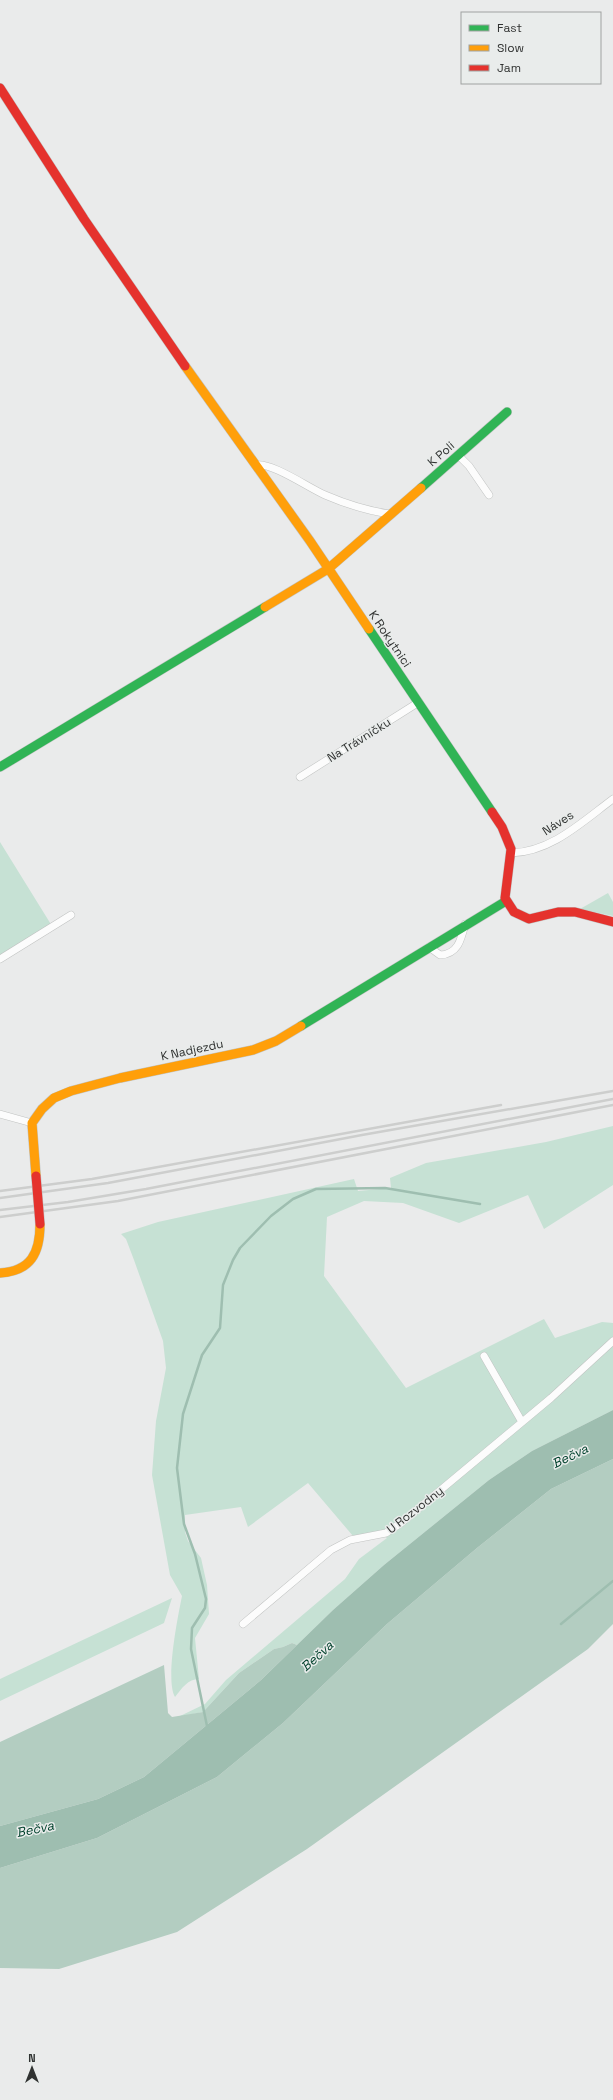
<svg xmlns="http://www.w3.org/2000/svg" width="613" height="2100" viewBox="0 0 613 2100" font-family="'Space Grotesk',sans-serif">
<style>
.green{fill:#c6e1d4}
.forest{fill:#b3cdc1}
.water{fill:#9ebeb0}
.lines{fill:none;stroke-linecap:round;stroke-linejoin:round}
.stream{stroke:#9ebeb0;stroke-width:2.5}
.street-casing{stroke:#c1c3c2;stroke-width:8}
.fast-casing{stroke:#c1c3c2;stroke-width:10}
.slow-casing{stroke:#c1c3c2;stroke-width:10}
.jam-casing{stroke:#c1c3c2;stroke-width:10}
.street{stroke:#fcfcfc;stroke-width:7}
.fast{stroke:#30b455;stroke-width:9}
.slow{stroke:#ff9f0a;stroke-width:9}
.jam{stroke:#e5322d;stroke-width:9}
.rail{stroke:#cdcecd;stroke-width:2.5}
.jam-bridge-casing{stroke:#c1c3c2;stroke-width:10;stroke-linecap:butt}
.jam-bridge{stroke:#e5322d;stroke-width:9}
.labels{text-anchor:middle;dominant-baseline:central;stroke-width:3;stroke-linejoin:round;paint-order:stroke}
.street-label{font-size:12px;fill:#303231;stroke:#e9eceb}
.water-label{font-size:13px;font-style:italic;fill:#00412c;stroke:#e9eceb}
</style>
<rect width="100%" height="100%" fill="#eaebeb"/>
<path class="green" d="M0 842 52 926 0 956Z
M608 893 613 902V916L580 909Z
M613 1126V1185L544 1229 528 1195 459 1223 403 1203 364 1201 327 1217 324 1276 406 1388 544 1319 555 1338 602 1322 613 1323V1410L532 1451 489 1480 384 1565 333 1610 297 1645 292 1643 283 1647 274 1649 239 1673 203 1712 178 1717 205 1704 226 1680 345 1579 359 1559 387 1538 376 1532 353 1536 308 1483 248 1527 241 1507 185 1515V1532L188 1541 201 1558 207 1585 209 1614 195 1638 199 1679C188 1679 182 1688 175 1697 165 1680 178 1616 182 1596L170 1575 152 1475 156 1421 166 1368 163 1341 134 1260 126 1239 121 1234 158 1222 354 1179 358 1191 391 1188 390 1178 426 1163 546 1142Z
M172 1598 164 1623 0 1701V1679Z"/>
<path class="forest" d="M613 1459V1624L588 1649 307 1849 177 1932 59 1969 0 1968V1868L97 1838 217 1777 283 1723 387 1624 477 1548 551 1489Z
M292 1643 297 1645 261 1680 144 1777 98 1799 0 1826V1742L164 1665 168 1713 172 1717 203 1712 239 1673 274 1649 283 1647Z"/>
<path class="water" d="M613 1410V1459L551 1489 477 1548 387 1624 283 1723 217 1777 97 1838 0 1868V1826L98 1799 144 1777 261 1680 333 1610 384 1565 489 1480 532 1451Z"/>
<g class="lines">
<path class="stream" d="M561 1624 613 1581
M207 1726 191 1649 192 1628 205 1608 206 1599 195 1554 184 1524 177 1468 183 1414 202 1355 220 1328 223 1285 233 1260 240 1248 271 1216 293 1199 316 1189 385 1188 480 1204"/>
<g class="street-casing">
<path id="street" d="M458 455 469 466 489 495
M255 465C272 462 307 487 325 495 346 504 368 511 390 514
M300 777 419 702
M511 853C551 852 582 822 613 799
M429 947 440 955C458 954 461 940 465 924
M0 959 71 915
M0 1114 32 1123
M484 1356 522 1422
M243 1624 331 1550 350 1540 386 1533 401 1523 551 1398 613 1341"/>
</g>
<g class="fast-casing">
<path id="fast" d="M421 488 507 412
M369 629 492 812
M0 767 265 607
M301 1026 506 901"/>
</g>
<g class="slow-casing">
<path id="slow" d="M185 366 310 541 369 629
M265 607 328 569 421 488
M36 1176 32 1123 42 1109 54 1098 71 1091 120 1078 253 1050 276 1041 301 1026
M0 1273C31 1271 40 1253 40 1224"/>
</g>
<g class="jam-casing">
<path id="jam" d="M0 88 84 219 185 366
M492 812 502 827 511 849 505 898 514 912 529 919 558 912H575L613 922"/>
</g>
<use href="#street" class="street"/>
<use href="#fast" class="fast"/>
<use href="#slow" class="slow"/>
<use href="#jam" class="jam"/>
<path class="rail" d="M0 1191 92 1179 501 1105
M0 1198 108 1183 362 1135 613 1091
M0 1210 68 1202 146 1189 613 1099
M0 1217 118 1201 613 1105"/>
<g class="jam-bridge-casing">
<path id="jam-bridge" d="M36 1176 40 1224"/>
</g>
<use href="#jam-bridge" class="jam-bridge"/>
</g>
<g class="labels">
<g class="street-label">
<text transform="translate(441 454) rotate(-41)">K Poli</text>
<text transform="translate(390 639) rotate(56)">K Rokytnici</text>
<text transform="translate(359 740) rotate(-32)">Na Trávníčku</text>
<text transform="translate(558 823) rotate(-33)">Náves</text>
<text transform="translate(192 1050) rotate(-12)">K Nadjezdu</text>
<text transform="translate(415 1510) rotate(-38)">U Rozvodny</text>
</g>
<g class="water-label">
<text transform="translate(570 1456) rotate(-26)">Bečva</text>
<text transform="translate(317 1656) rotate(-42)">Bečva</text>
<text transform="translate(35 1829) rotate(-12)">Bečva</text>
</g>
</g>
<rect x="461" y="12" width="140" height="72" fill="#e9eceb" stroke="#9fa2a1"/>
<rect x="469" y="25" width="20" height="6" fill="#30b455" stroke="#9fa2a1"/>
<text x="497" y="32" font-size="12" fill="#303231">Fast</text>
<rect x="469" y="45" width="20" height="6" fill="#ff9f0a" stroke="#9fa2a1"/>
<text x="497" y="52" font-size="12" fill="#303231">Slow</text>
<rect x="469" y="65" width="20" height="6" fill="#e5322d" stroke="#9fa2a1"/>
<text x="497" y="72" font-size="12" fill="#303231">Jam</text>
<g transform="translate(32 2068)" stroke="#e9eceb" stroke-width="3" paint-order="stroke">
<path d="M0-3L7 15L0 10L-7 15Z" fill="#303231"/>
<text y="-6" font-size="11" font-weight="bold" text-anchor="middle" fill="#303231">N</text>
</g>
</svg>
